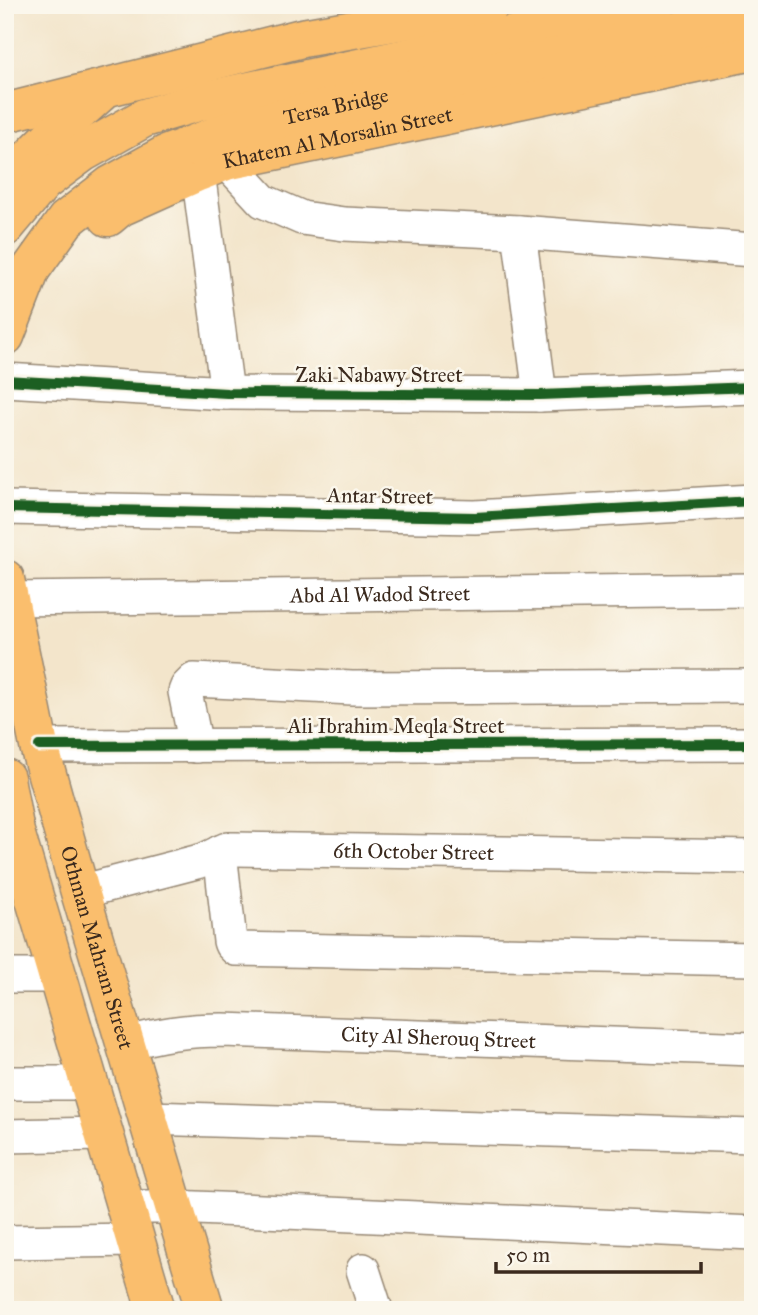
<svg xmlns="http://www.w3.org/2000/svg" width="758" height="1315" viewBox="0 0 758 1315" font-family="'IM FELL Great Primer',serif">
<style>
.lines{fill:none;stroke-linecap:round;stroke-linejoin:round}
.minor-casing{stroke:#978874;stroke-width:36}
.major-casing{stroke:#978874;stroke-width:41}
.minor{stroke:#fff;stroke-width:33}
.major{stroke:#fabe6d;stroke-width:38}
.cycleway-casing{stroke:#fbf7ec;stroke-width:15}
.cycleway{stroke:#1b5e20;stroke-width:10}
.labels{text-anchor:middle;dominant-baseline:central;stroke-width:5;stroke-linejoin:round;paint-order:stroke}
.street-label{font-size:21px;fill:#3b2a1e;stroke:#fbf7ec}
</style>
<rect width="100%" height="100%" fill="#fbf7ec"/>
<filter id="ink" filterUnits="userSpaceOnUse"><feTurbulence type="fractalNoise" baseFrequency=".0143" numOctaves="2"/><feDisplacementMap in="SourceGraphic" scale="14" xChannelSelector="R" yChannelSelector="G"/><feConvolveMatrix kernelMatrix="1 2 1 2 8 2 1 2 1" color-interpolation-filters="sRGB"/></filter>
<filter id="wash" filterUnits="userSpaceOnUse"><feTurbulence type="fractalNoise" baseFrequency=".00686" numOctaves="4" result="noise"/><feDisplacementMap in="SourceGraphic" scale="28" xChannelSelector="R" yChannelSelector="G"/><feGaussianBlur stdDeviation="1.57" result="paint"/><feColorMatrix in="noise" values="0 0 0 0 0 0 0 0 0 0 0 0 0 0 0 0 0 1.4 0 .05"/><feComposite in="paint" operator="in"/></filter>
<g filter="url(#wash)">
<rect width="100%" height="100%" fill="#f3e5cb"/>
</g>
<g filter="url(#ink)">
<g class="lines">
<g class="minor-casing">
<g id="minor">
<path d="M226 161 263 201 302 218 344 224 519 232 753 250"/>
<path d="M198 172 227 393"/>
<path d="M519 232 540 395"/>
<path d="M5 380 227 393 540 395 753 387"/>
<path d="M5 508 475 517 753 501"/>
<path id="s1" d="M9 599 753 590"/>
<path d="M39 746 753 744"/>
<path d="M196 746 185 692 187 687 194 680 352 688 753 686"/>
<path d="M220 852 230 941 231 944 236 949 753 959"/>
<path id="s2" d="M80 892 204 860 227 849H235L753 857"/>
<path d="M5 976H57"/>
<path id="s3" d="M125 1044C160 1034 186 1030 223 1030L753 1049"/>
<path d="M5 1083H89"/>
<path d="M148 1118 753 1136"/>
<path d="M5 1136 103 1134"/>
<path d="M125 1207H174L753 1233"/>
<path d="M5 1242 135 1240"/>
<path d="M363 1270 376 1310"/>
</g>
</g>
<g class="major-casing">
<g id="major">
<path d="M5 113 302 38 490 5"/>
<path d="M5 187C32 151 68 122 101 92"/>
<path id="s4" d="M108 217 120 207 198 172 226 161 753 51"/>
<path d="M5 227 43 182 82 153 144 118 198 102 656 5"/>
<path id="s5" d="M5 336 31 269 66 220 111 185 165 155 234 129 609 45 753 16"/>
<path id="s6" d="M5 579 39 746 80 892 205 1310"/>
<path d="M5 778 15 832 156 1310"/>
</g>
</g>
<use href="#minor" class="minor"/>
<use href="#major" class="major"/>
<g class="cycleway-casing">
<path id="cycleway" d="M5 380 227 393 540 395 753 387
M5 508 475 517 753 501
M39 746 753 744"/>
</g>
<use href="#cycleway" class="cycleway"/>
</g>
</g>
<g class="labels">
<g class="street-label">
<text stroke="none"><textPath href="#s5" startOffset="429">Tersa Bridge</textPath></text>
<text stroke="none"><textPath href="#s4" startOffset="245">Khatem Al Morsalin Street</textPath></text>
<text x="379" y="375">Zaki Nabawy Street</text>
<text transform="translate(380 496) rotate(1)">Antar Street</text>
<text stroke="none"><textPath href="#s1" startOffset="371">Abd Al Wadod Street</textPath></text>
<text x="396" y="726">Ali Ibrahim Meqla Street</text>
<text stroke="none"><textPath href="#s2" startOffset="340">6th October Street</textPath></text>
<text stroke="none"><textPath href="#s6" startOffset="380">Othman Mahram Street</textPath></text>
<text stroke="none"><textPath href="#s3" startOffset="315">City Al Sherouq Street</textPath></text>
</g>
</g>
<rect width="758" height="1315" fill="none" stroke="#fbf7ec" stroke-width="28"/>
<path d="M496 1262v10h205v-10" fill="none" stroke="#3b2a1e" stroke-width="3.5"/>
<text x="506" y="1262" font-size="21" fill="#3b2a1e" stroke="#fbf7ec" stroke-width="5" paint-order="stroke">50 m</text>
</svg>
